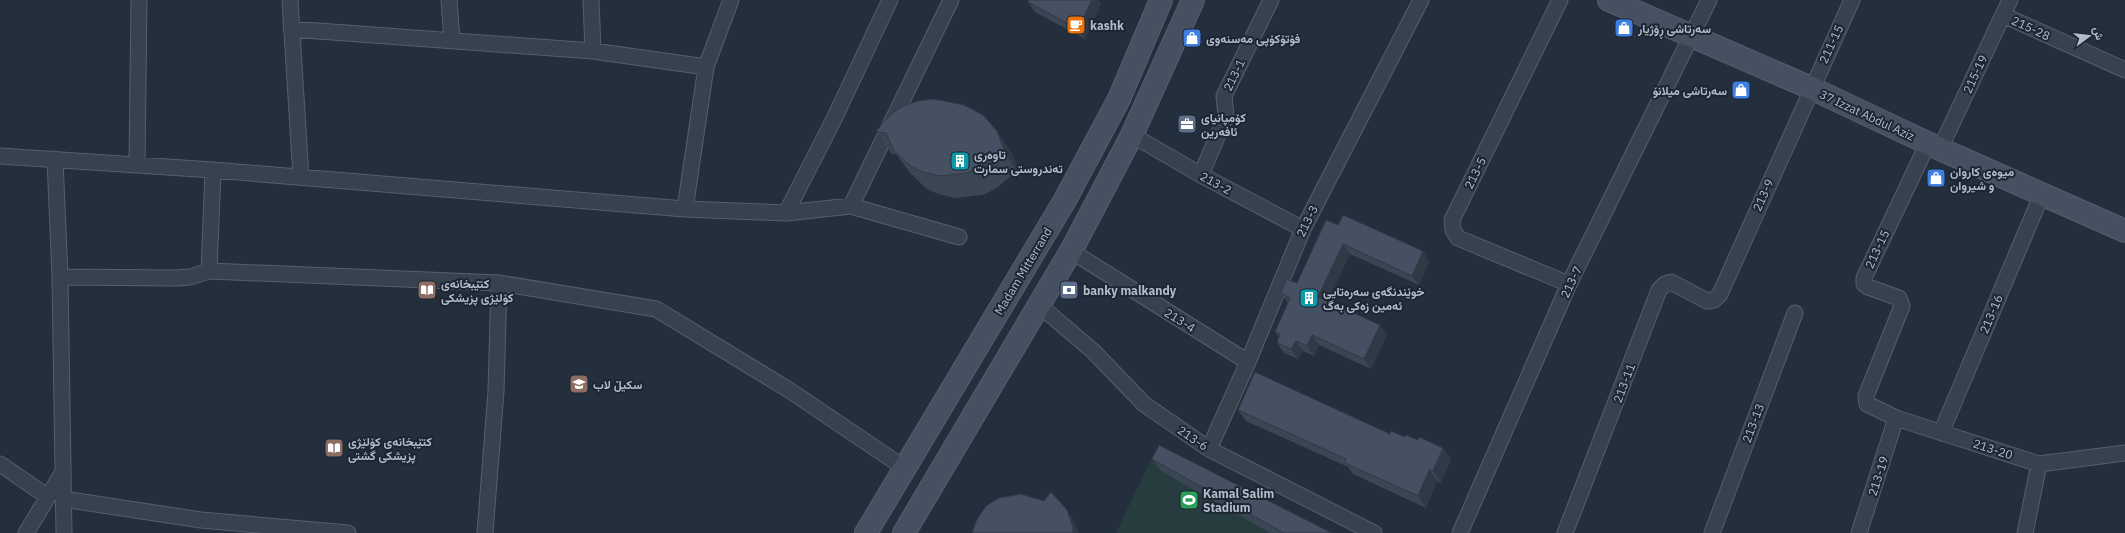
<svg xmlns="http://www.w3.org/2000/svg" width="2125" height="533" viewBox="0 0 2125 533" font-family="'IBM Plex Sans',Vazirmatn,sans-serif">
<style>
.green{fill:#263c3f}
.lines{fill:none;stroke-linecap:round;stroke-linejoin:round}
.street-casing{stroke:#565f6c;stroke-width:17}
.secondary-casing{stroke:#565f6c;stroke-width:24}
.street{stroke:#38414e;stroke-width:15}
.secondary{stroke:#465061;stroke-width:22}
.wall{fill:#3b4654}
.shaded-wall{fill:#303945}
.building{fill:#455162;stroke:#303945}
.labels{text-anchor:middle;dominant-baseline:central;stroke-width:4;stroke-linejoin:round;paint-order:stroke}
.poi-label{font-size:12px;font-weight:bold;fill:#b4bcc9;stroke:#1d2633;text-anchor:start}
.street-label{font-size:12px;fill:#b4bcc9;stroke:#1d2633}
</style>
<rect width="100%" height="100%" fill="#242f3e"/>
<path class="green" d="M1155 451 1321 533H1116Z"/>
<g class="lines">
<g class="street-casing">
<path id="street" d="M290 0 301 177
M449 0 452 41
M591 0 593 51
M1560 0 1452 220 1453 230 1458 238 1569 284
M2003 15 2125 70
M291 29 593 51 706 67
M1132 135 1201 175 1303 229
M1928 143 1864 278V284L1868 287 1899 298 1902 306 1866 396 1867 404 1896 418 2039 464 2125 453
M1940 149 2010 0
M0 156 213 170 685 209 786 213 851 206 959 237
M55 159 60 277 64 533
M137 165 139 0
M1201 175 1226 116 1224 96 1271 0
M851 206 951 0
M685 209 706 67 731 0
M786 213 834 119 890 0
M1071 251 1248 362
M209 271 213 170
M60 277 177 278 190 277 209 271 499 283 656 309 789 390 906 469
M1039 305 1093 351 1144 404 1209 449 1374 533
M1941 433 2042 194
M1209 449 1248 362 1303 229 1421 0
M0 464 48 497
M63 499 201 520 348 533
M26 533 63 472
M485 533 496 391 499 283
M1460 533 1569 284 1709 0
M1565 533 1659 290 1665 284 1671 282 1707 301 1714 300 1720 294 1852 0
M1712 533 1795 313
M1859 533 1896 418
M2025 533 2039 464"/>
</g>
<g class="secondary-casing">
<path id="secondary" d="M1609 0 1811 88 1940 149 2125 231
M866 533 1065 200 1119 99 1161 0
M904 533 1071 251 1132 135 1193 0"/>
</g>
<use href="#street" class="street"/>
<use href="#secondary" class="secondary"/>
</g>
<path class="wall" d="M1029 0H1098L1101 4 1085 39 1035 12 1028 2Z
M877 132 1012 153 1021 177 1012 175 997 188 983 195 955 198 938 194 927 189 910 173 896 154H892Z
M1338 225 1423 251 1429 261 1419 285 1350 254 1328 301 1380 325 1387 335 1371 369 1319 345 1314 356 1303 351 1298 359 1284 353 1277 343 1279 337 1275 332 1288 303 1281 293 1297 283Z
M1238 410 1390 434 1418 440 1443 448 1451 460 1441 483 1437 481 1426 508 1353 474 1348 467 1246 421Z
M1152 459 1332 533H1270L1161 471Z"/>
<path class="shaded-wall" d="M1092 0H1098L1101 4 1085 39 1078 29Z
M997 131 1012 153 1021 177 1006 155Z
M1343 244 1350 254 1325 307 1318 297Z
M1423 251 1429 261 1419 285 1412 276Z
M1380 325 1387 335 1371 369 1364 359Z
M1312 335 1319 345 1314 356 1307 346Z
M1296 341 1303 351 1298 359 1291 349Z
M1443 448 1451 460 1441 483 1433 471Z
M1429 470 1437 481 1426 508 1418 496Z
M1067 510 1075 523 1079 533H1073Z"/>
<path class="building" d="M1029 0H1092L1078 29 1028 2Z
M934 99 964 105 983 115 997 131 1006 155 996 153 982 166 967 173 940 176 923 172 912 167 894 151 886 133 877 132V130L891 114 903 106 918 101Z
M1343 215 1423 251 1412 276 1343 244 1318 297 1380 325 1364 359 1312 335 1307 346 1296 341 1291 349 1277 343 1280 334 1275 332 1290 298 1281 293 1286 279 1297 283 1326 220 1338 225Z
M1255 372 1390 434 1391 431 1405 437 1406 435 1418 440 1419 437 1443 448 1433 471 1429 470 1418 496 1345 463 1346 459 1238 410Z
M1159 445 1332 533H1284L1152 459Z
M1051 492 1067 510 1073 527V533H972L977 519 986 506 999 498 1021 494 1044 501Z"/>
<defs>
<g id="cafe-square" transform="scale(1)"><rect x="-9" y="-9" width="18" height="18" rx="4" fill="#e8710a" stroke="#1d2633"/><path d="M-5.5-4.5H6V0H3Q3 3.5 0 3.5H-2.5Q-5.5 3.5-5.5 0ZM3-3.2v2h1.7v-2ZM-6 4.5H4V6H-6Z" fill="#fff"/></g>
<g id="shop-square" transform="scale(1)"><rect x="-9" y="-9" width="18" height="18" rx="4" fill="#3f7fe0" stroke="#1d2633"/><path d="M-5-2.5h2.3a2.7 3.5 0 0 1 5.4 0H5L5.5 6h-11ZM-1.5-2.5h3a1.5 2.3 0 0 0-3 0Z" fill="#fff"/></g>
<g id="office-square" transform="scale(1)"><rect x="-9" y="-9" width="18" height="18" rx="4" fill="#5c6f8a" stroke="#1d2633"/><path d="M-6-3h4V-5.5h4V-3h4V5H-6ZM-1-4.5V-3h2v-1.5ZM-6 0V1H6V0Z" fill="#fff"/></g>
<g id="building-square" transform="scale(1)"><rect x="-9" y="-9" width="18" height="18" rx="4" fill="#0f9aa8" stroke="#1d2633"/><path d="M-4-6H4V6H1V3H-1V6H-4ZM-2.5-4.3h1.7v1.8h-1.7ZM.8-4.3h1.7v1.8H.8ZM-2.5-1h1.7V.8h-1.7ZM.8-1h1.7V.8H.8Z" fill="#fff"/></g>
<g id="library-square" transform="scale(1)"><rect x="-9" y="-9" width="18" height="18" rx="4" fill="#8d6e63" stroke="#1d2633"/><path d="M-6-4Q-3-5.5-.7-3.5V5Q-3 3-6 4ZM6-4Q3-5.5 .7-3.5V5Q3 3 6 4Z" fill="#fff"/></g>
<g id="bank-square" transform="scale(1)"><rect x="-9" y="-9" width="18" height="18" rx="4" fill="#5c6f8a" stroke="#1d2633"/><path d="M-6-4H6V4H-6ZM0-2.3a2.3 2.3 0 1 0 0 4.6a2.3 2.3 0 1 0 0-4.6Z" fill="#fff"/></g>
<g id="university-square" transform="scale(1)"><rect x="-9" y="-9" width="18" height="18" rx="4" fill="#8d6e63" stroke="#1d2633"/><path d="M0-5L7-2L0 1L-7-2ZM-4 1L0 2.5L4 1V4Q0 6-4 4Z" fill="#fff"/></g>
<g id="stadium-square" transform="scale(1)"><rect x="-9" y="-9" width="18" height="18" rx="4" fill="#2e9e5b" stroke="#1d2633"/><path d="M0-5a6.5 5 0 1 0 0 10a6.5 5 0 1 0 0-10ZM-3.5-1.8h7v3.6h-7Z" fill="#fff"/></g>
</defs>
<g fill-rule="evenodd">
<use href="#cafe-square" x="1076" y="25"/>
<use href="#shop-square" x="1624" y="28"/>
<use href="#shop-square" x="1192" y="38"/>
<use href="#shop-square" x="1741" y="90"/>
<use href="#office-square" x="1187" y="124"/>
<use href="#building-square" x="960" y="161"/>
<use href="#shop-square" x="1936" y="178"/>
<use href="#library-square" x="427" y="290"/>
<use href="#bank-square" x="1069" y="290"/>
<use href="#building-square" x="1309" y="298"/>
<use href="#university-square" x="579" y="384"/>
<use href="#library-square" x="334" y="448"/>
<use href="#stadium-square" x="1189" y="500"/>
</g>
<g class="labels">
<g class="poi-label">
<text x="1090" y="25">kashk</text>
<text x="1638" y="28">سەرتاشی ڕۆژیار</text>
<text x="1206" y="38">فۆتۆکۆپی مەسنەوی</text>
<text x="1727" y="90" text-anchor="end">سەرتاشی میلانۆ</text>
<text x="1201" y="117">کۆمپانیای<tspan x="1201" dy="14">ئافەرین</tspan></text>
<text x="974" y="154">تاوەری<tspan x="974" dy="14">تەندروستی سمارت</tspan></text>
<text x="1950" y="171">میوەی کاروان<tspan x="1950" dy="14">و شیروان</tspan></text>
<text x="441" y="283">كتێبخانە‌ی<tspan x="441" dy="14">كۆلێژی پزیشكی</tspan></text>
<text x="1083" y="290">banky malkandy</text>
<text x="1323" y="291">خوێندنگەی سەرەتایی<tspan x="1323" dy="14">ئەمین زەکی بەگ</tspan></text>
<text x="593" y="384">سكیڵ لاب</text>
<text x="348" y="441">کتێبخانەی کۆلێژی<tspan x="348" dy="14">پزیشکی گشتی</tspan></text>
<text x="1203" y="493">Kamal Salim<tspan x="1203" dy="14">Stadium</tspan></text>
</g>
<g class="street-label">
<text transform="translate(2031 28) rotate(25)">215-28</text>
<text transform="translate(1831 44) rotate(-65)">211-15</text>
<text transform="translate(1975 74) rotate(-65)">215-19</text>
<text transform="translate(1234 75) rotate(-64)">213-1</text>
<text transform="translate(1867 115) rotate(25)">37 Izzat Abdul Aziz</text>
<text transform="translate(1475 173) rotate(-64)">213-5</text>
<text transform="translate(1216 183) rotate(28)">213-2</text>
<text transform="translate(1763 195) rotate(-66)">213-9</text>
<text transform="translate(1307 221) rotate(-64)">213-3</text>
<text transform="translate(1877 249) rotate(-65)">213-15</text>
<text transform="translate(1023 271) rotate(-59)">Madam Mitterrand</text>
<text transform="translate(1571 282) rotate(-65)">213-7</text>
<text transform="translate(1991 314) rotate(-67)">213-16</text>
<text transform="translate(1180 320) rotate(32)">213-4</text>
<text transform="translate(1624 383) rotate(-69)">213-11</text>
<text transform="translate(1753 423) rotate(-69)">213-13</text>
<text transform="translate(1193 438) rotate(34)">213-6</text>
<text transform="translate(1993 449) rotate(18)">213-20</text>
<text transform="translate(1878 476) rotate(-72)">213-19</text>
</g>
</g>
<g transform="translate(2089 36) rotate(75)" stroke="#1d2633" stroke-width="3" paint-order="stroke">
<path d="M0-3L7 15L0 10L-7 15Z" fill="#b4bcc9"/>
<text y="-6" font-size="11" font-weight="bold" text-anchor="middle" fill="#b4bcc9">ش</text>
</g>
</svg>
